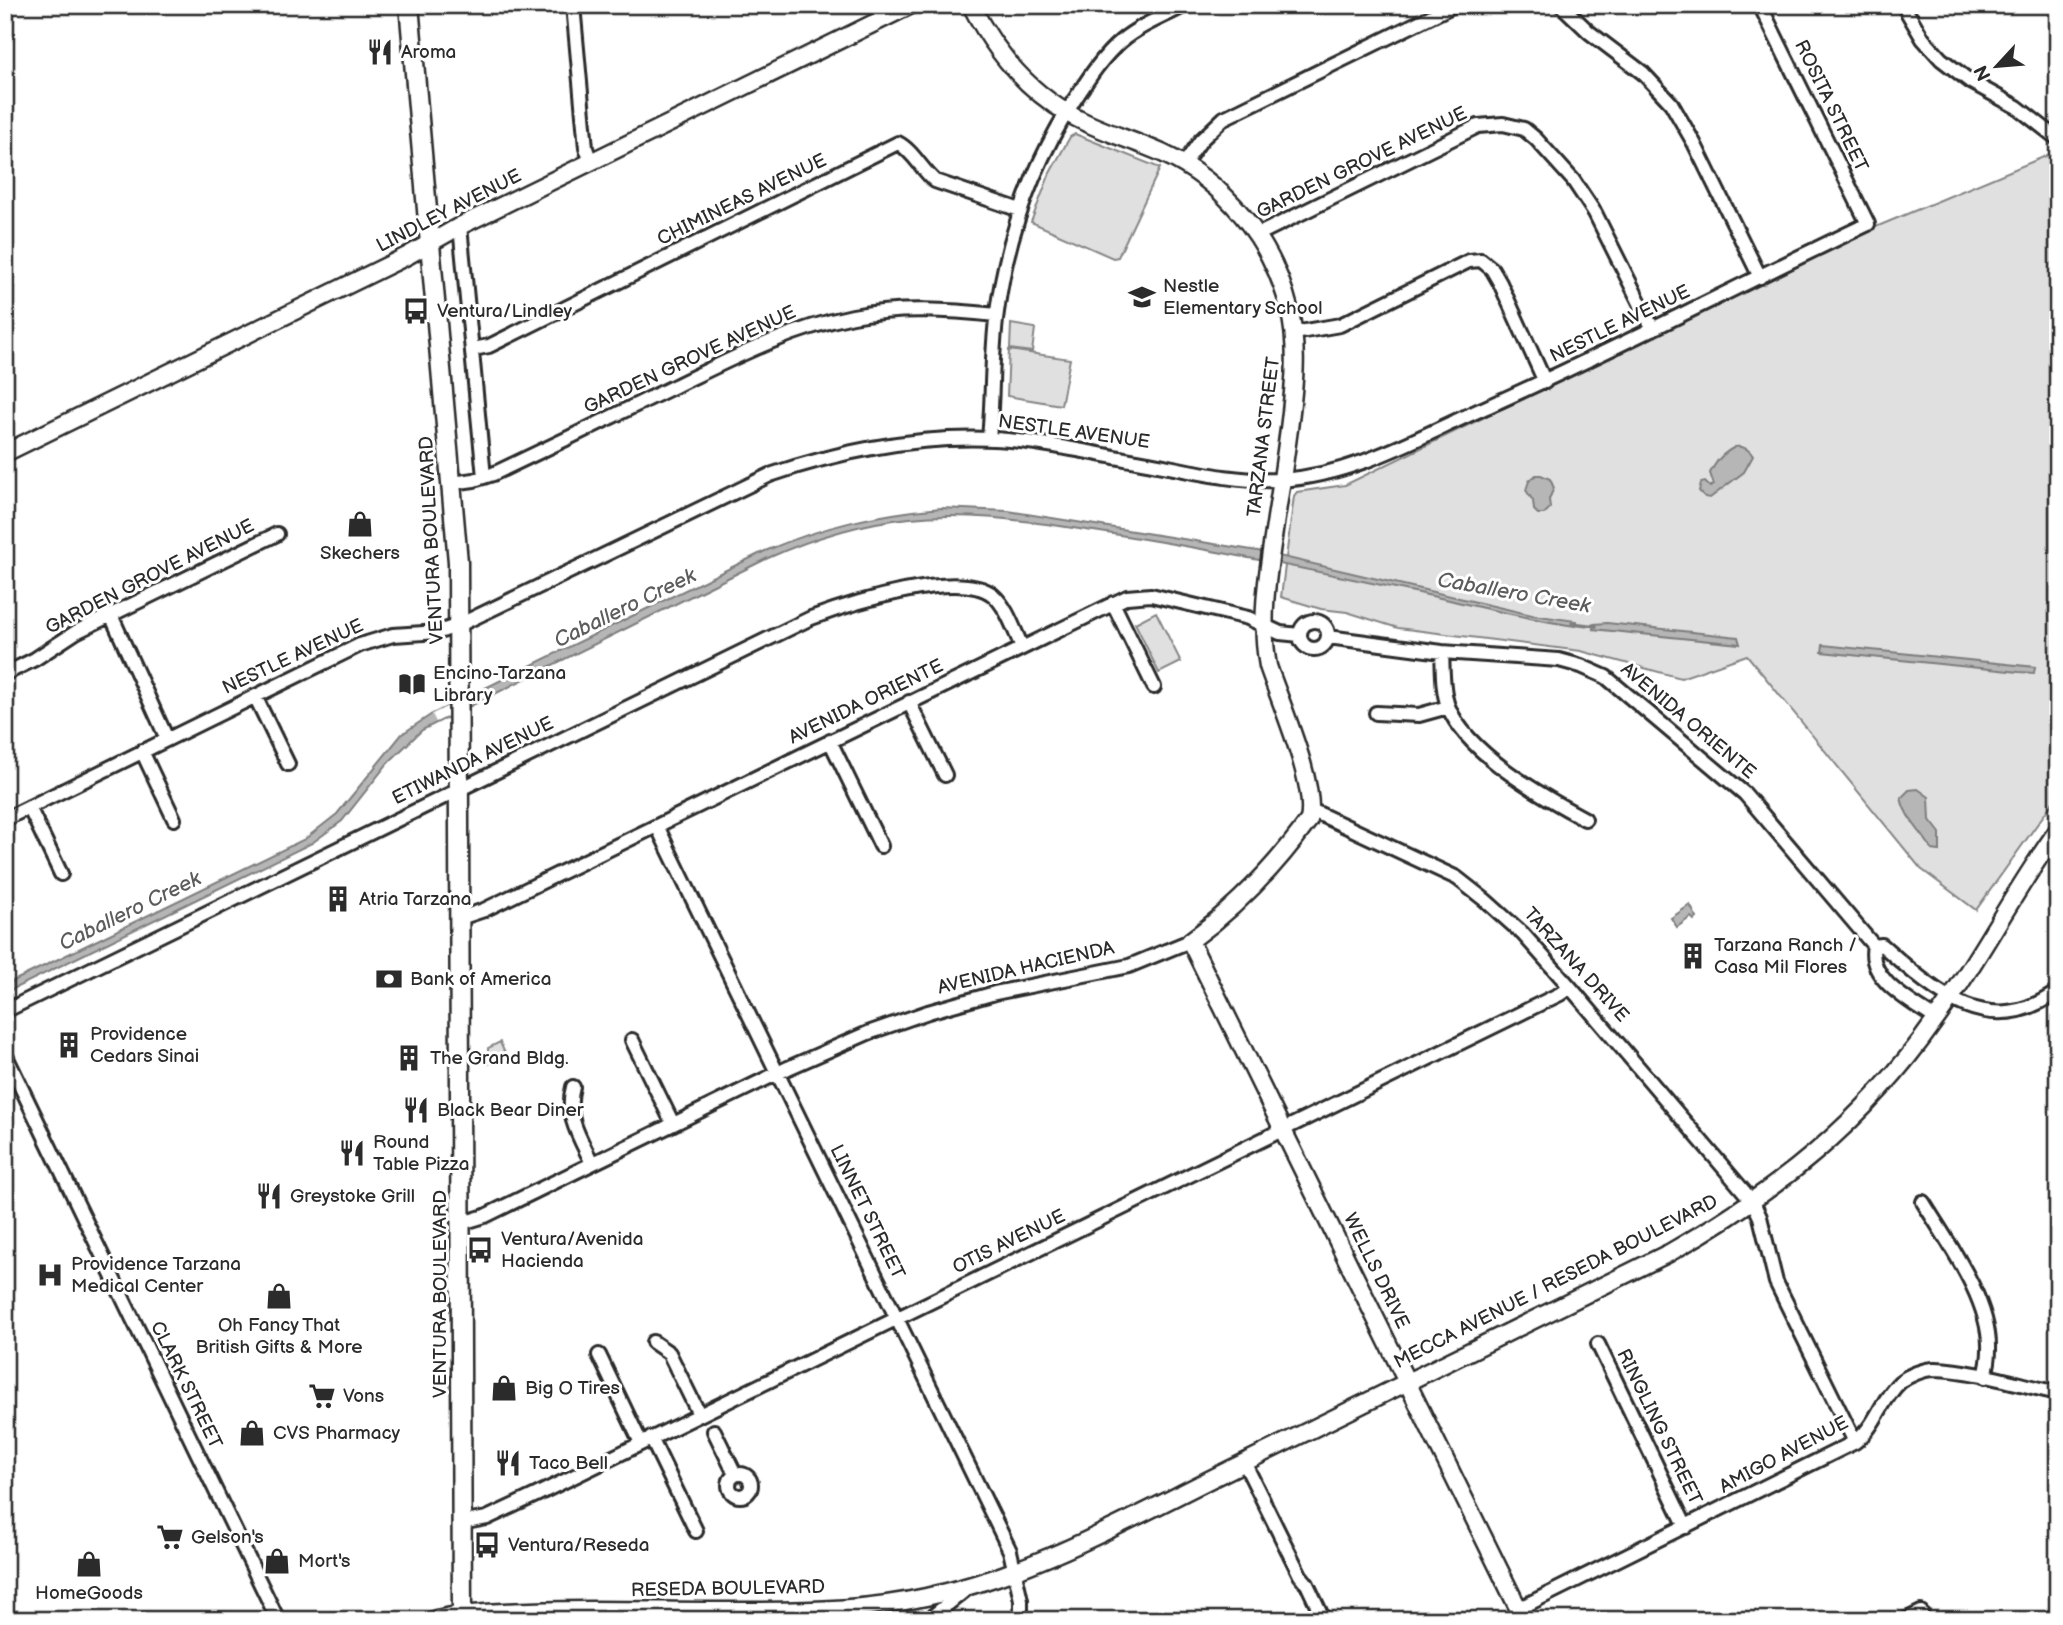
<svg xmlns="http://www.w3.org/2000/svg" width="2063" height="1625" viewBox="0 0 2063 1625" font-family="'Balsamiq Sans',sans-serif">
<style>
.green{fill:#e0e0e0;stroke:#868686;stroke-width:2}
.water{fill:#b6b6b6;stroke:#7e7e7e;stroke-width:2}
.pier{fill:#fff}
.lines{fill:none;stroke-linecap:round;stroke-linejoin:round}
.stream{stroke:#7e7e7e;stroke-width:3.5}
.street-casing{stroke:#2b2b2b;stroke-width:18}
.secondary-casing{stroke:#2b2b2b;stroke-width:21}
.primary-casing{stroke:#2b2b2b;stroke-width:23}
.street{stroke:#fff;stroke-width:12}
.secondary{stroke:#fff;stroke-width:16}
.primary{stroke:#fff;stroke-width:18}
.labels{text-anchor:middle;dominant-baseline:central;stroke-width:6;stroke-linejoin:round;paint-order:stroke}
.poi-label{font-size:19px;fill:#2b2b2b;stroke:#fff;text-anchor:start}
.street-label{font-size:19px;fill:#2b2b2b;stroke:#fff}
.water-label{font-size:21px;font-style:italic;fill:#5c5c5c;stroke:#fff}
</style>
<rect width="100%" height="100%" fill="#fff"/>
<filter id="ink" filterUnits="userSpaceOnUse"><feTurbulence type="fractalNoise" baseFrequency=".0143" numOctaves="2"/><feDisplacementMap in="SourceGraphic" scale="14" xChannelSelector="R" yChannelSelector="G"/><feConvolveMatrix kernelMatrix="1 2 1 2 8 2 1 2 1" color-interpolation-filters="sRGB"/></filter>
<g filter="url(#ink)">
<path class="green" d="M1075 134 1160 168 1118 257 1113 258 1031 222 1050 173 1070 137Z
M2058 151V795L1976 910 1921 869 1747 655 1681 678 1581 651 1398 628 1347 612 1321 609 1281 597 1294 496 1297 492 1345 485 1871 229Z
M1011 324 1035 328 1032 352 1010 349Z
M1009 350 1070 359 1061 405 1007 396Z
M1156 612 1181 662 1159 673 1135 623Z
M500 1042 506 1056 488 1064V1048Z"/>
<path class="water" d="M1735 447C1743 446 1749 449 1753 456L1744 472 1710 498 1705 497 1699 491 1701 483 1705 482 1710 487 1714 485 1710 473C1717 460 1722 454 1735 447Z
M1536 475H1541L1550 479 1554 488 1549 499 1550 508 1544 514H1538L1534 510 1533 501 1526 490 1529 481Z
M941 508 1008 511 1258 551 1532 615 1576 621 1575 626C1520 618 1468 604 1414 592 1310 570 1206 548 1100 532 1037 523 974 511 910 518 860 523 813 538 768 558L422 730 388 763 342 821 312 843 5 993V985L305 839 337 814 402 734 432 714 765 551C824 526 876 514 941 508Z
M1607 623 1738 637 1740 644 1593 629 1594 624Z
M1823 645 2035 667 2034 673 2019 672 1822 652Z
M1918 789 1929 797 1930 820 1940 833V851L1932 850C1922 831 1905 819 1901 798L1909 790Z
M1690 905 1697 918 1694 920 1691 917 1677 927 1671 918Z"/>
<path class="pier" d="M483 689 487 696 436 722 432 714Z"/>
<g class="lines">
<path class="stream" d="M1572 623 1596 626"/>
<g class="street-casing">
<path id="street" d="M573 5 586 148 591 162
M1561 5 1589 32 1643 73 1671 103 1694 143 1760 277
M1903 5 1923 39 1941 59 1971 82 2017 107 2058 139
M1184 164 1201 140 1224 118 1454 5
M460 226 484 477
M1257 235 1478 126 1503 124 1524 129 1536 139 1573 180 1595 213 1653 329
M1294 333 1340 325 1469 261 1481 260 1492 269 1500 283 1545 382
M473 349 489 346 898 143C912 150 922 170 935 181L1020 210
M989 439C993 397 991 354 997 312 1007 236 1033 164 1075 99 1088 79 1102 57 1121 41 1139 26 1164 16 1186 5
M452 483 474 480 493 474C554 445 614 416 675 386 733 358 789 329 853 316 900 307 949 310 996 315
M1113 603 1154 687
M111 615 167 739
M1300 635a14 14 0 1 1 28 0a14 14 0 1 1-28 0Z
M1328 637 1442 652 1559 660 1581 666 1606 677 1745 794 1874 946C1866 980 1914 1003 1936 1019
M1442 652C1443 670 1442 690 1448 706 1466 753 1542 796 1585 819
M5 674 35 659 76 632 277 534
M255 696 288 764
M909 702 945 775
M1376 713 1419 715 1448 707
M830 741 881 846
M142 751 174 819
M29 807 61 874
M1311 810 1457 878 1485 900 1523 934 1570 987 1753 1202 1760 1217 1776 1282 1855 1442
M5 819 360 645 393 635 439 632 459 625 770 475C853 447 939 431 1028 442 1060 446 1093 453 1125 459 1176 467 1230 483 1281 480 1357 475 1421 435 1489 406 1617 349 1741 284 1868 224L1760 5
M657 826 1010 1551 1021 1600V1620
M460 918 484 910 1127 597 1151 595 1248 618 1280 633 1300 635
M1874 946 1882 945C1935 992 1988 1042 2058 991
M5 1011 811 618C849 604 959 568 993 595 1007 607 1014 630 1022 647
M632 1040 673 1124
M5 1054 278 1620
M573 1087C565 1116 580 1138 592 1163
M1923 1202C1948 1243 1991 1301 1989 1350 1989 1359 1987 1369 1985 1377
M462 1223 485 1216 788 1068 868 1033 928 1012 995 993 1129 966 1190 941
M653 1342 669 1353 699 1414
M1598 1344 1686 1527
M599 1355 641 1443
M714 1431 735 1474
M651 1438 696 1531
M1244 1462 1300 1575 1307 1584 1324 1620
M729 1485a11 11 0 1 1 22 0a11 11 0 1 1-22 0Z
M461 1523 487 1518 536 1495 1560 994 1570 987
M1518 1609 1855 1442C1876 1427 1881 1399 1900 1382 1909 1375 1924 1369 1935 1369 1972 1370 2021 1385 2058 1393
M928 1620 969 1587
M1905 1620 1921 1612"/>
</g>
<g class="secondary-casing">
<path id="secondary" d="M971 5C994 50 1024 88 1069 114 1098 131 1131 139 1162 153 1225 182 1272 240 1289 308 1299 348 1294 388 1289 429 1285 458 1281 488 1276 518 1269 566 1259 618 1268 666 1280 702 1317 785 1309 820 1275 867 1237 907 1190 941L1524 1620
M5 453 407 256 460 226 911 5
M462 1615C560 1606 660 1612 759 1611 815 1611 871 1609 926 1597 1034 1574 1131 1518 1229 1470 1376 1398 1522 1325 1669 1253 1776 1192 1863 1123 1934 1022 1979 960 2013 892 2058 830"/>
</g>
<g class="primary-casing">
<path id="primary" d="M409 5 458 562 462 1620
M436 1620 462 1615"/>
</g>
<use href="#street" class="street"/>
<use href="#secondary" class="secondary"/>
<use href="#primary" class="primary"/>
</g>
</g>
<defs>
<g id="restaurant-bare" transform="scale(2.1)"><path d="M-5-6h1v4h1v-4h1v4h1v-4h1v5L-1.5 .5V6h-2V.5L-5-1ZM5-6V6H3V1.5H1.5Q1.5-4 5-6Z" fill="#2b2b2b" stroke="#fff" stroke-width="2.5" paint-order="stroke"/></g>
<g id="school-bare" transform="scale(2.1)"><path d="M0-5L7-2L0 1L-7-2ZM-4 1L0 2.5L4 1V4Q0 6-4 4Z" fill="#2b2b2b" stroke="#fff" stroke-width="2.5" paint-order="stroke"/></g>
<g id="bus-bare" transform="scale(2.1)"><path d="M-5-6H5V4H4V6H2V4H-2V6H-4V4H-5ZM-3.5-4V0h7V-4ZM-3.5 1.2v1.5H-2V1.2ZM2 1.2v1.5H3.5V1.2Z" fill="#2b2b2b" stroke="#fff" stroke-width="2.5" paint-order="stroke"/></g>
<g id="shop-bare" transform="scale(2.1)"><path d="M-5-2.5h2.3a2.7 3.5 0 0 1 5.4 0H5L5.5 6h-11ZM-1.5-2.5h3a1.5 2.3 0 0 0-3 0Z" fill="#2b2b2b" stroke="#fff" stroke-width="2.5" paint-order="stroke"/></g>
<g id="library-bare" transform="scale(2.1)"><path d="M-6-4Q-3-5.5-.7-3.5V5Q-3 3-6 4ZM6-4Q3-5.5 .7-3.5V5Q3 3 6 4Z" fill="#2b2b2b" stroke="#fff" stroke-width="2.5" paint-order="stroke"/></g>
<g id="building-bare" transform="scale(2.1)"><path d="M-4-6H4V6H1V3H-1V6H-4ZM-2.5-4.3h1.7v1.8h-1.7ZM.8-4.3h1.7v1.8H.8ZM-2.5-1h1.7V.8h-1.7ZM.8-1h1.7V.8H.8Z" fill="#2b2b2b" stroke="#fff" stroke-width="2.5" paint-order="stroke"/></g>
<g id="bank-bare" transform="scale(2.1)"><path d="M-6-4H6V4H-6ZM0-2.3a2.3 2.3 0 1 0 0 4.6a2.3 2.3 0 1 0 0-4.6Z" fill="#2b2b2b" stroke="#fff" stroke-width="2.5" paint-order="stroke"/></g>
<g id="hospital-bare" transform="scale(2.1)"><path d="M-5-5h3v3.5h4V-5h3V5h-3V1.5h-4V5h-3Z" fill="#2b2b2b" stroke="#fff" stroke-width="2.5" paint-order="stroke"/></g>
<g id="supermarket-bare" transform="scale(2.1)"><path d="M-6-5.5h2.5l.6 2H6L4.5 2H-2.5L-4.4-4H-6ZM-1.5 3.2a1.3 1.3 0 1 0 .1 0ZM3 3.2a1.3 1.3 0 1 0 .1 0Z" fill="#2b2b2b" stroke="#fff" stroke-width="2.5" paint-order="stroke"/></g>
</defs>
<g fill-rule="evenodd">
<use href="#restaurant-bare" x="380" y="52"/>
<use href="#school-bare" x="1142" y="297"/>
<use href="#bus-bare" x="416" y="311"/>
<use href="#shop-bare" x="360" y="524"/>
<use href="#library-bare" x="412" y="684"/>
<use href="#building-bare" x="338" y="899"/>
<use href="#building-bare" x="1693" y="956"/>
<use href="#bank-bare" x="389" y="979"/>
<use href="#building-bare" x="69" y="1045"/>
<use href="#building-bare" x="409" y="1058"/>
<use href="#restaurant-bare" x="416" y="1110"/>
<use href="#restaurant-bare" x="352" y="1153"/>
<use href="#restaurant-bare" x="269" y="1196"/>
<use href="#bus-bare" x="480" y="1250"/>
<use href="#hospital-bare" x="50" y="1275"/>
<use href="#shop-bare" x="279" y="1296"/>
<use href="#shop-bare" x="504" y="1388"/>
<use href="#supermarket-bare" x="322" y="1396"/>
<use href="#shop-bare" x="252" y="1433"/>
<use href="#restaurant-bare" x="508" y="1463"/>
<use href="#supermarket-bare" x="170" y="1537"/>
<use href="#bus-bare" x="487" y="1545"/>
<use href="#shop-bare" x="277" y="1561"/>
<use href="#shop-bare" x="89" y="1564"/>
</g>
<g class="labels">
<g class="poi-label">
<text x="401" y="52">Aroma</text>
<text x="1163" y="286">Nestle<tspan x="1163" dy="22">Elementary School</tspan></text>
<text x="437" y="311">Ventura/Lindley</text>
<text x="360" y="553" text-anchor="middle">Skechers</text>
<text x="433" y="673">Encino-Tarzana<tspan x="433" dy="22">Library</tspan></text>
<text x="359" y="899">Atria Tarzana</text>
<text x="1714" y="945">Tarzana Ranch /<tspan x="1714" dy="22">Casa Mil Flores</tspan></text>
<text x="410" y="979">Bank of America</text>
<text x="90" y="1034">Providence<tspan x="90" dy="22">Cedars Sinai</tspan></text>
<text x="430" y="1058">The Grand Bldg.</text>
<text x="437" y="1110">Black Bear Diner</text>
<text x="373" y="1142">Round<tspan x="373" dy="22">Table Pizza</tspan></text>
<text x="290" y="1196">Greystoke Grill</text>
<text x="501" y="1239">Ventura/Avenida<tspan x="501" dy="22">Hacienda</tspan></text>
<text x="71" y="1264">Providence Tarzana<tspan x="71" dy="22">Medical Center</tspan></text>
<text x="279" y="1325" text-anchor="middle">Oh Fancy That<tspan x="279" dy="22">British Gifts &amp; More</tspan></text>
<text x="525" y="1388">Big O Tires</text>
<text x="343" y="1396">Vons</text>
<text x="273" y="1433">CVS Pharmacy</text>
<text x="529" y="1463">Taco Bell</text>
<text x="191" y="1537">Gelson's</text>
<text x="508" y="1545">Ventura/Reseda</text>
<text x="298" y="1561">Mort's</text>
<text x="89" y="1593" text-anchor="middle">HomeGoods</text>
</g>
<g class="street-label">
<text transform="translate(1831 106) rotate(64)">ROSITA STREET</text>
<text transform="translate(1362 163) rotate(-26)">GARDEN GROVE AVENUE</text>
<text transform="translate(742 200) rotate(-26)">CHIMINEAS AVENUE</text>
<text transform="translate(449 211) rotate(-27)">LINDLEY AVENUE</text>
<text transform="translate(1620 324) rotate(-26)">NESTLE AVENUE</text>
<text transform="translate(690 360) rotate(-25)">GARDEN GROVE AVENUE</text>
<text transform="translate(1074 432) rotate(8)">NESTLE AVENUE</text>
<text transform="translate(1264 437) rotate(-83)">TARZANA STREET</text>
<text transform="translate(432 540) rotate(-93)">VENTURA BOULEVARD</text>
<text transform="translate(150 577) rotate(-27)">GARDEN GROVE AVENUE</text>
<text transform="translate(293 657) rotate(-25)">NESTLE AVENUE</text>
<text transform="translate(866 702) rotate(-26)">AVENIDA ORIENTE</text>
<text transform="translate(1688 721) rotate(40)">AVENIDA ORIENTE</text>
<text transform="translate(473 761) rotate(-26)">ETIWANDA AVENUE</text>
<text transform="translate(1576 965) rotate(48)">TARZANA DRIVE</text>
<text transform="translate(1026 968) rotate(-13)">AVENIDA HACIENDA</text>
<text transform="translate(867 1212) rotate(64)">LINNET STREET</text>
<text transform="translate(1009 1242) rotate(-26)">OTIS AVENUE</text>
<text transform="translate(1376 1271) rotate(64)">WELLS DRIVE</text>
<text transform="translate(1556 1282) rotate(-27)">MECCA AVENUE / RESEDA BOULEVARD</text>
<text transform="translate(440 1294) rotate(-90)">VENTURA BOULEVARD</text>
<text transform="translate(186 1385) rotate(64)">CLARK STREET</text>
<text transform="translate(1659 1427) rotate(64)">RINGLING STREET</text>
<text transform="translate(1784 1455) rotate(-28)">AMIGO AVENUE</text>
<text transform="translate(728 1589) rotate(-1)">RESEDA BOULEVARD</text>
</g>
<g class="water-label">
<text transform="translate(1514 593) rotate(10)">Caballero Creek</text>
<text transform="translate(625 608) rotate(-26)">Caballero Creek</text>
<text transform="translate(130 911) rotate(-26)">Caballero Creek</text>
</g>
</g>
<rect width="2063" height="1625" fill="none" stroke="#fff" stroke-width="28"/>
<rect x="14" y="14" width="2035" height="1597" fill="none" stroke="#2b2b2b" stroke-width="2.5" filter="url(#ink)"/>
<g transform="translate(1997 66) rotate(244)" stroke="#ffffff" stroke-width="5" paint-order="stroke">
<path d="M0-5L12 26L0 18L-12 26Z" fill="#2b2b2b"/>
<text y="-10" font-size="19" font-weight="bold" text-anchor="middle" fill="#2b2b2b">N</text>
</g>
</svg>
